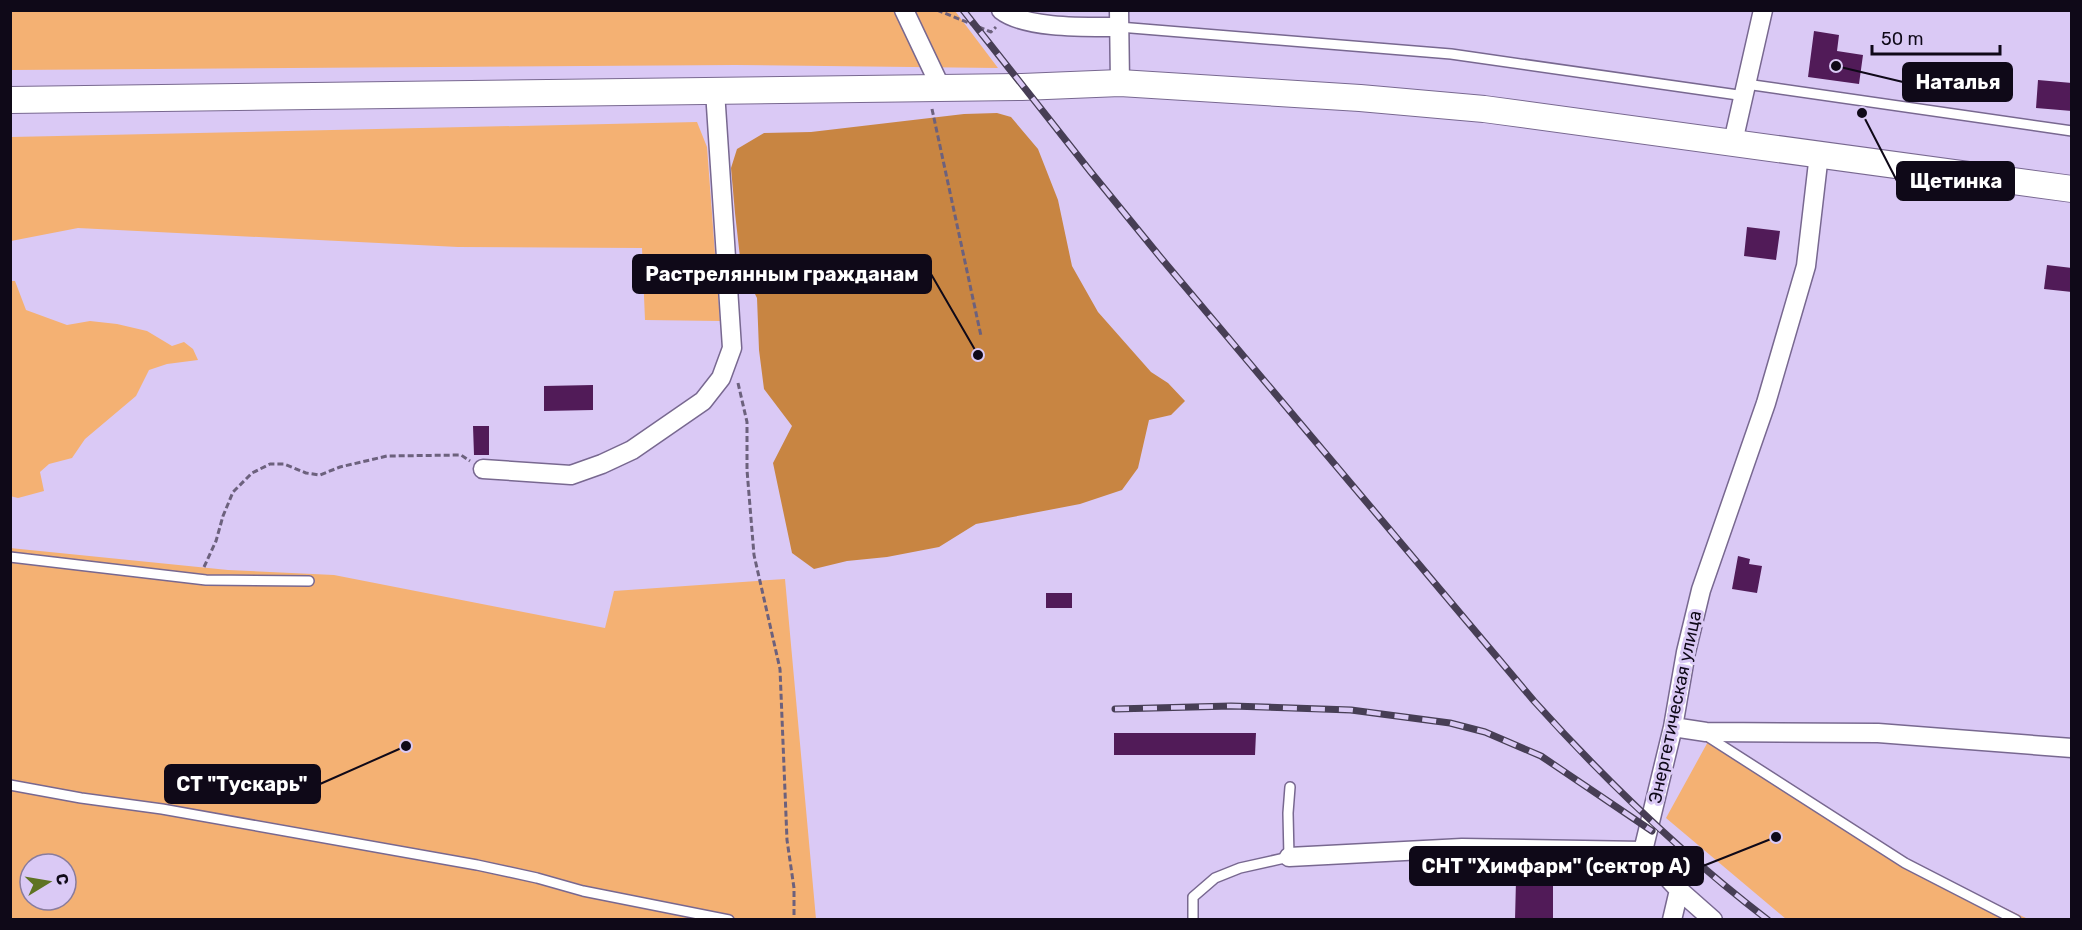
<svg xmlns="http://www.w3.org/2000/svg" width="2082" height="930" viewBox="0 0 2082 930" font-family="Rubik,sans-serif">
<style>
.green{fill:#f4b173;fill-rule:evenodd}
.forest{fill:#c88542}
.building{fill:#511b58}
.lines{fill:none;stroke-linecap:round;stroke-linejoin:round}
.service-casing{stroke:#786890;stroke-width:12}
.minor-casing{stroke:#786890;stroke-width:21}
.secondary-casing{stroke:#786890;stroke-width:28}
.path{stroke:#6c617d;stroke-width:3;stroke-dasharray:6 3;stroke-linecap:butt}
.service{stroke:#fff;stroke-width:9}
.minor{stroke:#fff;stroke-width:18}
.secondary{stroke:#fff;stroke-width:26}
.rail-casing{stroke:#473e55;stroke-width:7}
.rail{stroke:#dac9f5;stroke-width:4.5;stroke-dasharray:14;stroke-linecap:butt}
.labels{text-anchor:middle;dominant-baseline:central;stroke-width:6;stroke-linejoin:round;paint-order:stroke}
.street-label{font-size:18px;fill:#0f0918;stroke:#dac9f5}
.leader{fill:none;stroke:#0f0918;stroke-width:2}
.callout-dot{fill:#0f0918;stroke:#dac9f5;stroke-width:2}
.callout{fill:#0f0918;stroke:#0f0918;stroke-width:2}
.callout-label{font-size:20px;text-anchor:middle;font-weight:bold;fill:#fff}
</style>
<rect width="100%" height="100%" fill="#dac9f5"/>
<path class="green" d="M10 11H955L998 68 735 65 11 70Z
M697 122 707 147 720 321 645 320 642 248 458 247 78 228 11 241V137Z
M11 281H15L26 310 67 325 90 321 117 324 147 331 172 346 184 342 193 349 198 360 167 364 149 370 136 396 85 439 72 458 49 464 40 472 44 491 18 498 10 496Z
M10 548 228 570 334 575 605 628 614 591 785 579 816 919H11ZM30 864H66V900H30Z
M1710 738 1894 855 2028 919H1786L1666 818Z"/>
<path class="forest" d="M997 113 1011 117 1038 149 1058 200 1072 266 1098 312 1151 372 1168 383 1185 401 1171 415 1149 420 1138 468 1122 490 1080 504 976 524 939 547 887 557 847 561 814 569 792 553 773 463 792 426 764 389 759 350 757 298 741 266 735 213 731 168 737 149 764 133 811 132 964 114Z"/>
<path class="building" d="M1814 31 1839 35 1837 51 1863 55 1859 84 1808 77Z
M2038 80 2072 83V111L2036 108Z
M1747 227 1780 231 1776 260 1744 256Z
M2047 265 2072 268V292L2044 289Z
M593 385V410L544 411V386Z
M473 426H489V455H474Z
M1738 556 1750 559 1749 564 1762 566 1757 593 1732 589Z
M1046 593H1072V608H1046Z
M1114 733H1256L1255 755H1114Z
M1516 880H1553V920H1515Z"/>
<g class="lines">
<g class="service-casing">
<path id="service" d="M1119 27 1451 54 1745 96
M1746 84 2072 131
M10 557 206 580 309 581
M1707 734 1710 738 1905 863 2016 920
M10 785 81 798 162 809 477 865 537 878 583 891 729 920
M1193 920V897L1215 878 1240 868 1289 857 1288 813 1290 787"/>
</g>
<g class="minor-casing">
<path id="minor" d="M904 10 941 88
M1001 10C1025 29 1088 27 1119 27
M1119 10 1120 83
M1733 142 1763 10
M483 469 571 475 602 464 632 450 703 401 721 378 732 348 715 91
M1673 727 1706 732 1878 733 2072 748
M1643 851 1673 727 1686 652 1701 590 1766 403 1806 266 1819 154
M1643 851 1679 890 1713 920
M1289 857 1462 848 1643 851
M1672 920 1679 890"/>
</g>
<g class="secondary-casing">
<path id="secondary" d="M10 100 1022 87 1120 83 1360 98 1484 109 2072 189"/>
</g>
<path class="path" d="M937 10 991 32 996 27
M932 109 981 336
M738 383 747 422V470L754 555 780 669 787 840 794 888V920
M204 567 216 541 223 516 233 492 252 473 270 464H284L306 473 320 475 340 467 387 456 461 455 470 461"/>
<use href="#service" class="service"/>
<use href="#minor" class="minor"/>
<use href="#secondary" class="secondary"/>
<g class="rail-casing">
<path id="rail" d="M963 10 1090 171 1161 258 1534 701C1607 782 1682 854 1768 920
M1115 709 1231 706 1351 710 1450 723 1485 732 1541 756 1652 831"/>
</g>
<use href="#rail" class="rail"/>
</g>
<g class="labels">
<g class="street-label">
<text transform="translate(1675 707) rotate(-78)">Энергетическая улица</text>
</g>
</g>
<path class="leader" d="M1836 66L1903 82M1862 113L1897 181M978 355L931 274M406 746L320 784M1776 837L1703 866"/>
<g class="callout-dot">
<circle cx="1836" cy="66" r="6"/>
<circle cx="1862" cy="113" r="6"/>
<circle cx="978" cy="355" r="6"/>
<circle cx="406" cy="746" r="6"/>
<circle cx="1776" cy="837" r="6"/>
</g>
<g class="callout">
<rect x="1903" y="63" width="109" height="38" rx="6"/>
<rect x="1897" y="162" width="117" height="38" rx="6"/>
<rect x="633" y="255" width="298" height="38" rx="6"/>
<rect x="165" y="765" width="155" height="38" rx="6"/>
<rect x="1410" y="847" width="293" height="38" rx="6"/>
</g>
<g class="callout-label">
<text x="1958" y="89">Наталья</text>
<text x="1956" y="188">Щетинка</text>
<text x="782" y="281">Растрелянным гражданам</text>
<text x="242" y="791">СТ "Тускарь"</text>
<text x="1556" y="873">СНТ "Химфарм" (сектор А)</text>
</g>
<rect width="2082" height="930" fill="none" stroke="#0f0918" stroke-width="24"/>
<g transform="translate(48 882) rotate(79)"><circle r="28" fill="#dac9f5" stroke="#897c9d" stroke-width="1.5"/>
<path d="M0-4.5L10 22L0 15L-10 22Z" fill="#5e7323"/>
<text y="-9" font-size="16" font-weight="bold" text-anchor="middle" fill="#0f0918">С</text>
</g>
<path d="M1872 45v9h128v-9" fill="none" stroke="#0f0918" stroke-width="3"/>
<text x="1881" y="45" font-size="18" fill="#0f0918" stroke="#dac9f5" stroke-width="4.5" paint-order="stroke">50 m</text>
</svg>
